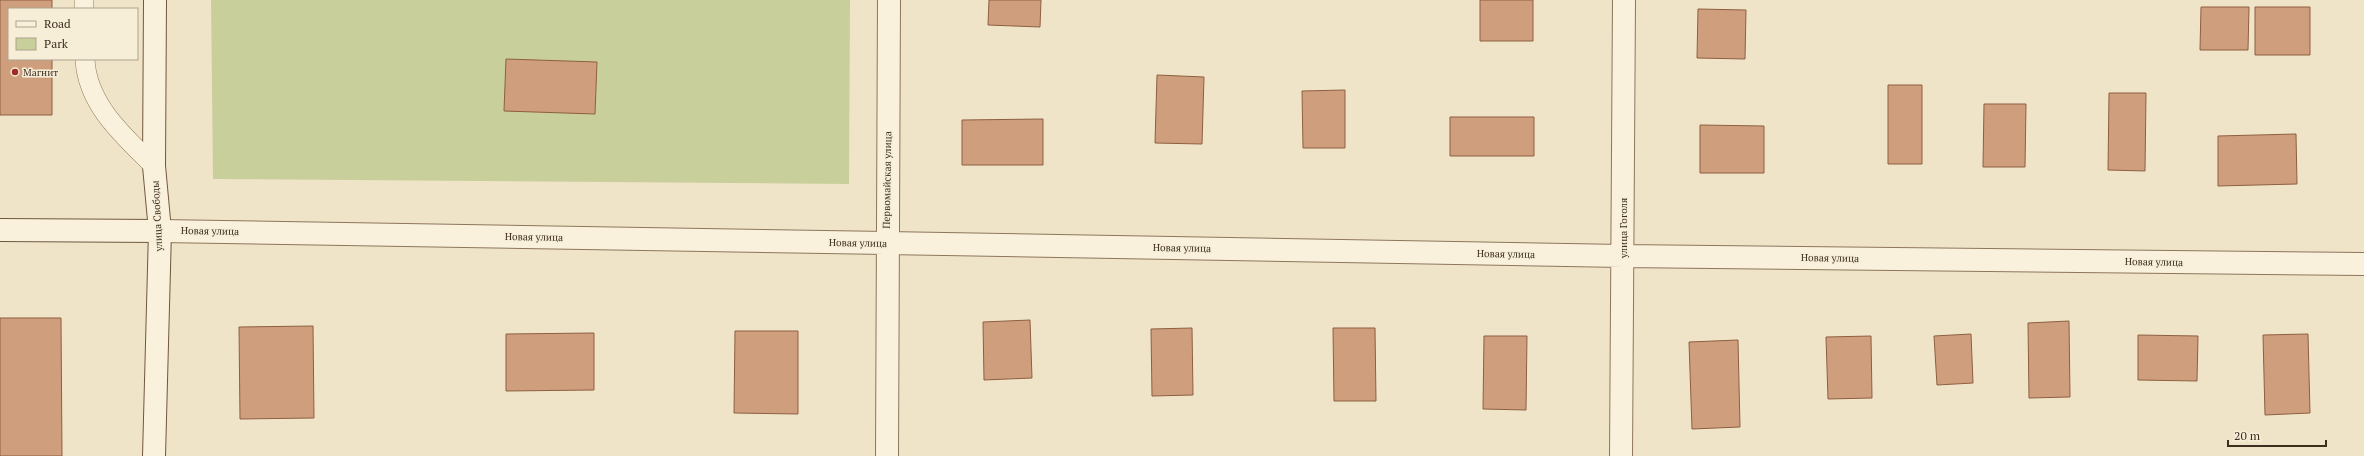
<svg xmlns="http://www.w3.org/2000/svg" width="2364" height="456" viewBox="0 0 2364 456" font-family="'PT Serif',serif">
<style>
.green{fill:#c9cf9b}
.building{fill:#cf9f7d;stroke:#8d5f41}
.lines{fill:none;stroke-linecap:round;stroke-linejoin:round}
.service-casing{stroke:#8d765c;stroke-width:20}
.minor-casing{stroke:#8d765c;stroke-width:24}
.tertiary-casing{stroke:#8d765c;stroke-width:24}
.secondary-casing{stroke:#6f573f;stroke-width:24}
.service{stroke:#faf1dc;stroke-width:19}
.minor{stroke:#faf1dc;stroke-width:22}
.tertiary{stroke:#faf1dc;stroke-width:22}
.secondary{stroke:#faf1dc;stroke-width:22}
.poi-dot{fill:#9e2a2b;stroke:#f7eed8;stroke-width:1.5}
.labels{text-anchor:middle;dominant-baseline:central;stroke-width:3;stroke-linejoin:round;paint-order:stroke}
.poi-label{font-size:10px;fill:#3d2e20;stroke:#f7eed8;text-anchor:start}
.street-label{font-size:10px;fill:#3d2e20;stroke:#f7eed8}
</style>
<rect width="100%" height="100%" fill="#f0e4c8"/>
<path class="green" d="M211 0H850L849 184 213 179Z"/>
<path class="building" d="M0 0H52V9H9V59H52V115H0Z
M989 0H1041L1040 27 988 25Z
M1480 0H1533V41H1480Z
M2201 7H2249L2248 50H2200Z
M2255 7H2310V55H2255Z
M1698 9 1746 10 1745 59 1697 58Z
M506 59 597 62 595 114 504 111Z
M1157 75 1204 77 1202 144 1155 143Z
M1888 85H1922V164H1888Z
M1345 90V148H1303L1302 91Z
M2109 93H2146L2145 171 2108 170Z
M1984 104H2026L2025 167H1983Z
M1450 117H1534V156H1450Z
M1043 119V165H962V120Z
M1700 125 1764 126V173H1700Z
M2296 134 2297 184 2218 186V136Z
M0 318H61L62 456H0Z
M1030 320 1032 378 984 380 983 322Z
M2069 321 2070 397 2029 398 2028 323Z
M313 326 314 418 240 419 239 327Z
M1192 328 1193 395 1152 396 1151 329Z
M1333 328H1375L1376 401H1334Z
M735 331H798V414L734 413Z
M594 333V390L506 391V334Z
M1971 334 1973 383 1937 385 1934 336Z
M2308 334 2310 413 2265 415 2263 335Z
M2138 335 2198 336 2197 381 2138 380Z
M1484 336H1527L1526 410 1483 409Z
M1871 336 1872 398 1828 399 1826 337Z
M1738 340 1740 427 1692 429 1689 342Z"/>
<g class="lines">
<g class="service-casing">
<path id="service" d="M84 0V9
M85 59C87 105 124 136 154 166"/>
</g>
<g class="minor-casing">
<path id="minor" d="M886 243 1623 256 2364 264
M1621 456 1624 0"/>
</g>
<g class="tertiary-casing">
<path id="tertiary" d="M160 231 886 243
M887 456 889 0"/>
</g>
<g class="secondary-casing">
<path id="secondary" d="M0 230 160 231
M154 456 160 231 154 166 155 0"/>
</g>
<use href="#service" class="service"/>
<use href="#minor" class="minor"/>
<use href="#tertiary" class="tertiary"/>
<use href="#secondary" class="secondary"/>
</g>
<circle class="poi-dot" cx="15" cy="72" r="4"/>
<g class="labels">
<g class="poi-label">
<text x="23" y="72">Магнит</text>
</g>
<g class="street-label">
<text transform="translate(887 180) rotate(-89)">Первомайская улица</text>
<text transform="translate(157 216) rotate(-93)">улица Свободы</text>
<text transform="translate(1623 228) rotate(-90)">улица Гоголя</text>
<text transform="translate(210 231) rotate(1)">Новая улица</text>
<text transform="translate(534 237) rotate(1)">Новая улица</text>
<text transform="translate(858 243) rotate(1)">Новая улица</text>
<text transform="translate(1182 248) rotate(1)">Новая улица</text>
<text transform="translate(1506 254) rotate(1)">Новая улица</text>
<text transform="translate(1830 258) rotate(1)">Новая улица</text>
<text transform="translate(2154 262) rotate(1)">Новая улица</text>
</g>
</g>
<rect x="8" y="8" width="130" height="52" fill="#f7eed8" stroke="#ada18e"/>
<rect x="16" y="21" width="20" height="6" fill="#faf1dc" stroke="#ada18e"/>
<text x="44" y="28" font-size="12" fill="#3d2e20">Road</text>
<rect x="16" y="38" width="20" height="12" fill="#c9cf9b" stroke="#ada18e"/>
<text x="44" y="48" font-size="12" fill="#3d2e20">Park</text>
<path d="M2228 440v6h98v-6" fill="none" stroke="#3d2e20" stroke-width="2"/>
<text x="2234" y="440" font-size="12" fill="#3d2e20" stroke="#f7eed8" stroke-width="3" paint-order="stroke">20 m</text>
</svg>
